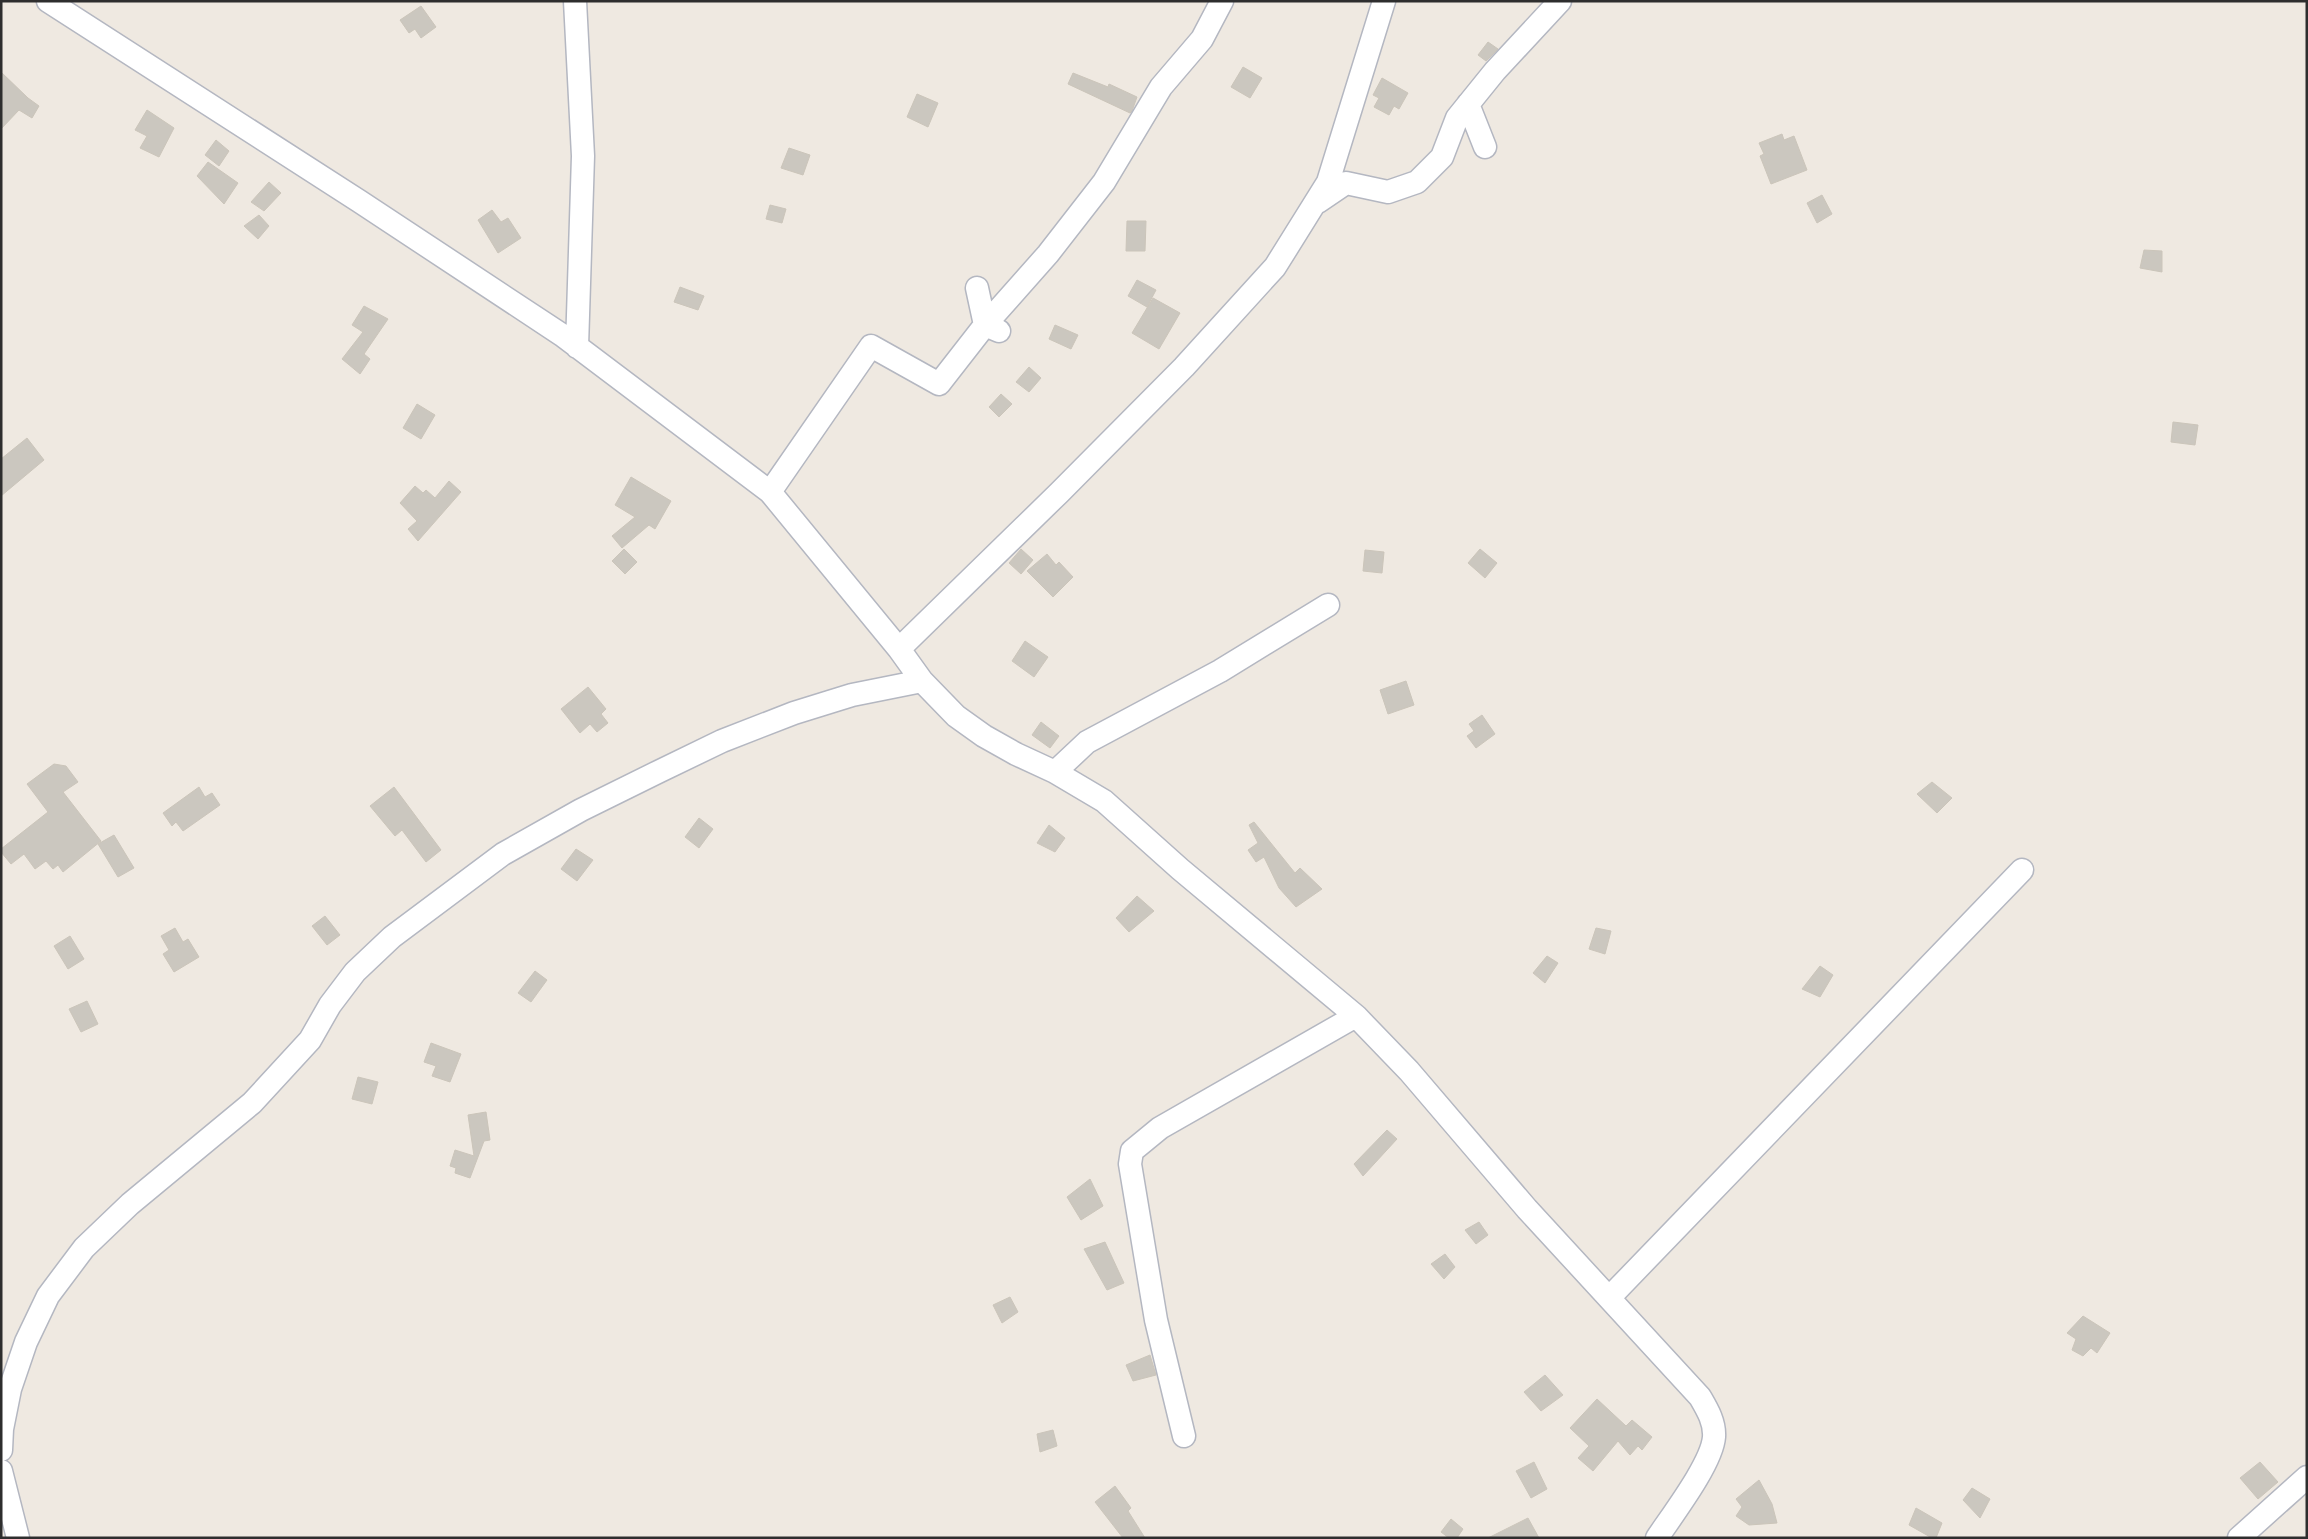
<svg xmlns="http://www.w3.org/2000/svg" width="2308" height="1539" viewBox="0 0 2308 1539" font-family="Roboto,sans-serif">
<style>
.building{fill:#cbc7bf;stroke:#cbc5ba}
.lines{fill:none;stroke-linecap:round;stroke-linejoin:round}
.minor-casing{stroke:#b4b7c1;stroke-width:25}
.minor{stroke:#fff;stroke-width:22}
</style>
<rect width="100%" height="100%" fill="#efe9e1"/>
<path class="building" d="M421 6 436 27 421 38 415 29 409 33 400 20Z
M1488 42 1498 49 1486 61 1478 55Z
M1243 67 1262 78 1250 98 1231 87Z
M1 72 28 98 39 106 32 118 19 110 1 129Z
M1073 73 1108 87 1109 84 1137 97 1132 111 1130 113 1068 84Z
M1382 78 1408 93 1399 109 1394 106 1389 115 1374 107 1379 98 1373 95Z
M917 94 938 103 928 127 907 117Z
M147 110 174 128 159 157 140 148 147 136 135 130Z
M1782 134 1784 140 1794 136 1807 170 1771 184 1760 156 1764 154 1759 143Z
M216 140 229 151 219 166 205 155Z
M789 148 810 155 803 175 781 168Z
M208 162 238 183 224 204 197 176Z
M269 182 281 193 264 211 251 202Z
M1822 195 1832 214 1817 223 1807 203Z
M770 205 786 209 782 223 766 219Z
M492 210 501 222 508 218 521 238 498 253 478 220Z
M259 215 269 226 258 239 244 226Z
M1127 221H1146L1145 251H1126Z
M2144 250 2162 251V272L2140 268Z
M1137 280 1156 290 1147 307 1128 296Z
M680 287 704 296 698 310 674 302Z
M1153 298 1180 313 1159 349 1132 333Z
M364 306 388 319 364 354 370 359 360 374 342 359 363 332 352 325Z
M1055 325 1078 335 1071 349 1049 339Z
M1029 367 1041 378 1029 392 1016 382Z
M1001 394 1012 404 999 417 989 407Z
M417 404 435 415 421 439 403 428Z
M2173 422 2198 425 2195 445 2171 442Z
M27 438 44 460 1 496V459Z
M631 477 671 501 655 529 649 525 622 548 612 536 635 517 615 505Z
M449 481 461 492 418 541 408 529 417 521 400 503 415 486 423 493 426 490 435 498Z
M624 549 637 562 625 574 612 561Z
M1021 549 1033 560 1021 574 1009 563Z
M1480 549 1497 563 1485 578 1468 563Z
M1365 550 1384 552 1382 573 1363 571Z
M1047 554 1056 565 1059 562 1073 577 1053 597 1027 571Z
M1025 641 1048 657 1034 677 1012 661Z
M1406 681 1414 705 1388 714 1380 690Z
M588 687 606 709 601 714 608 723 597 732 590 724 580 733 561 709Z
M1482 715 1495 734 1476 748 1467 736 1474 731 1469 724Z
M1041 722 1059 736 1050 748 1032 735Z
M54 764 66 766 78 782 63 792 101 841 63 872 58 865 53 869 46 861 35 869 24 854 11 864 1 852V849L48 812 27 784Z
M1932 782 1952 798 1937 813 1917 794Z
M199 787 205 797 212 793 220 805 183 831 176 822 172 826 163 813Z
M394 787 441 850 426 862 402 830 395 836 370 806Z
M699 818 713 829 699 848 685 837Z
M1254 822 1295 873 1300 868 1322 889 1296 907 1279 888 1264 857 1256 862 1248 850 1258 843 1249 825Z
M1049 825 1065 838 1055 852 1037 843Z
M114 835 134 868 118 877 98 844Z
M576 849 593 860 577 881 561 869Z
M1137 896 1154 911 1129 932 1116 918Z
M325 916 340 935 327 945 312 926Z
M175 928 183 942 188 939 199 957 174 972 163 954 169 950 161 936Z
M1596 928 1611 931 1605 954 1589 949Z
M70 936 84 959 68 969 54 946Z
M1547 956 1558 963 1545 983 1533 973Z
M1820 966 1833 975 1820 997 1802 989Z
M535 971 547 980 531 1002 518 993Z
M87 1001 98 1024 81 1032 69 1009Z
M431 1043 461 1054 450 1082 432 1076 436 1066 424 1062Z
M358 1077 378 1082 372 1104 352 1099Z
M486 1112 490 1140 484 1141 470 1178 455 1173 456 1168 450 1166 455 1150 474 1156 468 1115Z
M1387 1130 1397 1139 1363 1176 1354 1164Z
M1090 1179 1103 1206 1081 1220 1067 1197Z
M1479 1222 1488 1235 1476 1244 1465 1230Z
M1105 1242 1124 1283 1107 1290 1084 1249Z
M1445 1254 1455 1267 1444 1279 1431 1264Z
M1010 1297 1018 1312 1002 1323 993 1305Z
M2083 1316 2110 1333 2097 1353 2091 1348 2083 1356 2072 1350 2076 1339 2067 1333Z
M1150 1355 1156 1375 1133 1381 1126 1365Z
M1545 1375 1563 1395 1541 1411 1524 1392Z
M1597 1399 1626 1426 1632 1420 1652 1437 1642 1450 1638 1446 1630 1455 1618 1441 1593 1471 1578 1458 1589 1446 1570 1428Z
M1053 1430 1057 1446 1040 1452 1037 1434Z
M1534 1462 1547 1489 1531 1498 1516 1471Z
M2260 1462 2278 1482 2258 1499 2240 1478Z
M1759 1480 1772 1504 1777 1523 1749 1525 1736 1516 1742 1507 1736 1499Z
M1115 1486 1131 1508 1128 1511 1145 1538H1123L1095 1502Z
M1972 1488 1990 1499 1980 1518 1963 1500Z
M1916 1508 1942 1523 1936 1538H1932L1909 1525Z
M1528 1518 1539 1538H1488Z
M1451 1519 1463 1529 1457 1538H1449L1441 1532Z"/>
<g class="lines">
<g class="minor-casing">
<path id="minor" d="M48 1 359 201 562 335 770 492 899 649 922 681 956 716 984 736 1016 754 1055 772 1104 801 1180 869 1356 1016 1409 1071 1527 1209 1700 1397C1707 1409 1715 1422 1714 1437 1712 1463 1673 1514 1657 1538
M575 1 583 156 577 347
M1468 104 1485 147
M1318 202 1346 183 1388 192 1417 182 1442 157 1457 118 1495 71 1560 1
M999 331 985 325 1048 254 1104 182 1161 87 1202 39 1222 1
M770 492 871 346 939 384 985 325 977 288
M899 649 1059 493 1184 367 1275 267 1328 182 1384 1
M1055 772 1087 742 1220 671 1328 605
M1609 1298 2022 870
M1184 1436 1156 1320 1130 1164 1132 1151 1160 1128 1356 1016
M1 1450 2 1429 10 1389 26 1342 48 1296 84 1248 130 1204 252 1103 310 1040 330 1005 355 972 392 937 503 854 581 810 660 771 722 741 794 713 852 695 922 681
M1 1471 18 1538
M2239 1538 2307 1477"/>
</g>
<use href="#minor" class="minor"/>
</g>
<rect width="2308" height="1539" fill="none" stroke="#2e2e2e" stroke-width="5"/>
</svg>
